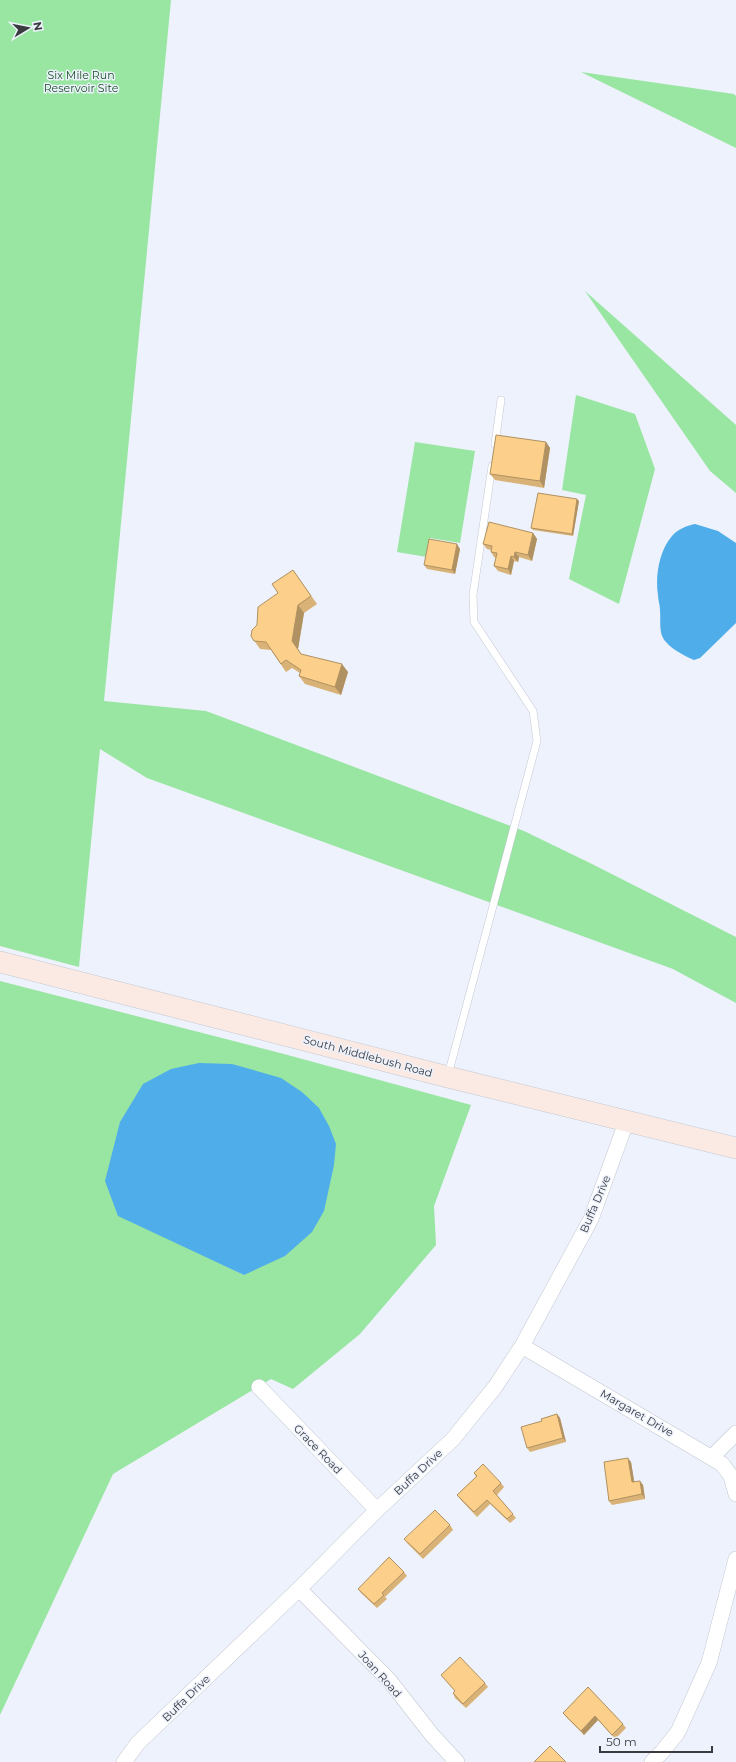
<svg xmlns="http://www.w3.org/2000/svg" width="736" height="1762" viewBox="0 0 736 1762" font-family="Montserrat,sans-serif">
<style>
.green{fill:#99e5a2;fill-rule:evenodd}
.water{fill:#4fade9}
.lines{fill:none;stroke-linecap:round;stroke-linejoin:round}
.lane-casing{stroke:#c4c8d2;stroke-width:8}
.street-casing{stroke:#c4c8d2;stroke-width:16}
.secondary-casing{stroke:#c4c8d2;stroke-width:22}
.lane{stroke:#fff;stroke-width:7}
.street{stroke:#fff;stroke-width:15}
.secondary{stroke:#faeae3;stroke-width:21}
.wall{fill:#d9b277}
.shaded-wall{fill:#b09161}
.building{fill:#fccf8a;stroke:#b09161}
.labels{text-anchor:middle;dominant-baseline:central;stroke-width:3;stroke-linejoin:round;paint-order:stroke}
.park-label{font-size:11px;fill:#195024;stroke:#edf2fc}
.street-label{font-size:11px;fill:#393b3f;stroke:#edf2fc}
</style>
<rect width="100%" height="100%" fill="#edf2fc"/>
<path class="green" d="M0 0H171L104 701 206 711 524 831 592 864 736 937V1003L673 969 147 778 100 749 79 967 0 946Z
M581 72 734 94 736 96V148Z
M585 291 736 425V493L710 471Z
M576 395 635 414 655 469 619 604 569 579 586 495 562 490Z
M415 442 475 451 460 543 430 538 427 557 397 552Z
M0 981 284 1054 471 1105 434 1206 436 1245 360 1334 293 1389 271 1379 113 1474 0 1715ZM336 1144 244 1275 222 1264Z"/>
<path class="water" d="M695 524 718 531 736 543V623L700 658 694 660C685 656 673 650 666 642 658 634 661 620 660 610 660 605 658 600 658 595 655 577 659 551 672 536 678 529 686 526 695 524Z
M199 1063 232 1064 281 1078 302 1092 319 1108 329 1126 336 1144 334 1165 324 1211 312 1232 285 1256 244 1275 118 1216 105 1181 120 1122 143 1084 171 1069Z"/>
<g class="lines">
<g class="lane-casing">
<path id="lane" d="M495 444 501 400
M448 1075 537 741 533 711 474 622 473 595 492 466"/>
</g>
<g class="street-casing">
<path id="street" d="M522 1346 722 1464 731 1476 736 1494
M259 1387 377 1510
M712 1457 736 1433
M299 1589 389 1680 432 1735 457 1762
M124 1762 138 1743 299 1589 377 1510 453 1439 495 1387 522 1346 591 1219 627 1120
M652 1762 662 1752 678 1732 709 1663 736 1559"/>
</g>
<g class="secondary-casing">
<path id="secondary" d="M0 962 448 1077 736 1148"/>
</g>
<use href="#lane" class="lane"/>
<use href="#street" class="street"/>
<use href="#secondary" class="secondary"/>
</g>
<path class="wall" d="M546 442 550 448 544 488 495 480 490 474Z
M579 501 573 536 533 530 531 528Z
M533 533 537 539 532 561 519 557 518 562 514 561 511 575 498 571 494 566 496 558 494 557 491 552V550L487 549 483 544Z
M460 549 455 574 427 569 424 565Z
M293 570 317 604 304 613 298 649 301 654 348 672 341 695 305 684 299 676 300 673 292 668 286 672 271 650 260 649 251 636 257 625Z
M557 1414 560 1418 566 1442 530 1452 527 1448 542 1421Z
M631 1462 634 1482 640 1481 643 1485 645 1499 612 1505 609 1501Z
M474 1473 501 1483 504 1487 497 1495 516 1518 510 1523 490 1504 477 1517 460 1499 457 1495 476 1477Z
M450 1525 453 1530 423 1559 407 1543 404 1539Z
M404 1572 407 1576 385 1597 387 1599 377 1608 361 1593 358 1589Z
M441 1675 485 1683 488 1687 466 1708 455 1698 453 1693 455 1691Z
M588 1687 623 1724 626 1728 615 1739 598 1720 584 1735 566 1717 563 1713Z"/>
<path class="shaded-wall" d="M546 442 550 448 544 488 540 481Z
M577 499 579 501 573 536 572 534Z
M533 533 537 539 532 561 528 555Z
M457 544 460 549 455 574 452 570Z
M515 552 519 557 518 562 514 557Z
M511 556 514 561 511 575 508 569Z
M298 605 304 613 298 649 292 641Z
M342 664 348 672 341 695 335 687Z
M557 1414 560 1418 566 1442 563 1438Z
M628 1458 631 1462 635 1486 632 1482Z
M640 1481 643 1485 645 1499 642 1494Z
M595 1716 598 1720 584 1735 581 1731Z"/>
<path class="building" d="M496 435 546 442 540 481 490 474Z
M538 493 577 499 572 534 531 528Z
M489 522 533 533 528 555 515 552 514 557 511 556 508 569 494 566 497 553 491 552 492 546 483 544Z
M429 539 457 544 452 570 424 565Z
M293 570 311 596 298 605 292 641 301 654 342 664 335 687 299 676 301 670 286 660 281 664 266 642 254 641 251 636 252 630 257 625 258 607 278 593 272 584Z
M557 1414 563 1438 527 1448 521 1427 542 1421 541 1419Z
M628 1458 632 1482 640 1481 642 1494 609 1501 604 1462Z
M483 1464 501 1483 493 1491 513 1514 507 1519 487 1500 474 1512 457 1495 477 1476 474 1473Z
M435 1510 450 1525 420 1554 404 1539Z
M389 1557 404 1572 382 1593 384 1595 374 1604 358 1589Z
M460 1657 485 1683 463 1704 453 1693 455 1691 441 1675Z
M588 1687 623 1724 612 1735 595 1716 581 1731 563 1713Z
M550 1746 566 1762H534Z"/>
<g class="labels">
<g class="park-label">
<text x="81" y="75">Six Mile Run<tspan x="81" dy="13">Reservoir Site</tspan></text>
</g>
<g class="street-label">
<text transform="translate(368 1056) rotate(15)">South Middlebush Road</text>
<text transform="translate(595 1204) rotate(-67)">Buffa Drive</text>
<text transform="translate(637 1413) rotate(30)">Margaret Drive</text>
<text transform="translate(318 1449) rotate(46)">Grace Road</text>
<text transform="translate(418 1472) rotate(-43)">Buffa Drive</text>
<text transform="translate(380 1674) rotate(48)">Joan Road</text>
<text transform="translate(186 1698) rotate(-44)">Buffa Drive</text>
</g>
</g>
<g transform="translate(28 28) rotate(80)" stroke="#edf2fc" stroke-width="3" paint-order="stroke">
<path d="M0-3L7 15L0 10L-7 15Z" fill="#393b3f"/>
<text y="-6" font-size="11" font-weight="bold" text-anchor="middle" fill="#393b3f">N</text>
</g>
<path d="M600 1746v6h112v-6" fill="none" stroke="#393b3f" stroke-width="2"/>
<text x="606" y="1746" font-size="12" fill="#393b3f" stroke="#edf2fc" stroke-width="3" paint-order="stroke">50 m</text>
</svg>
